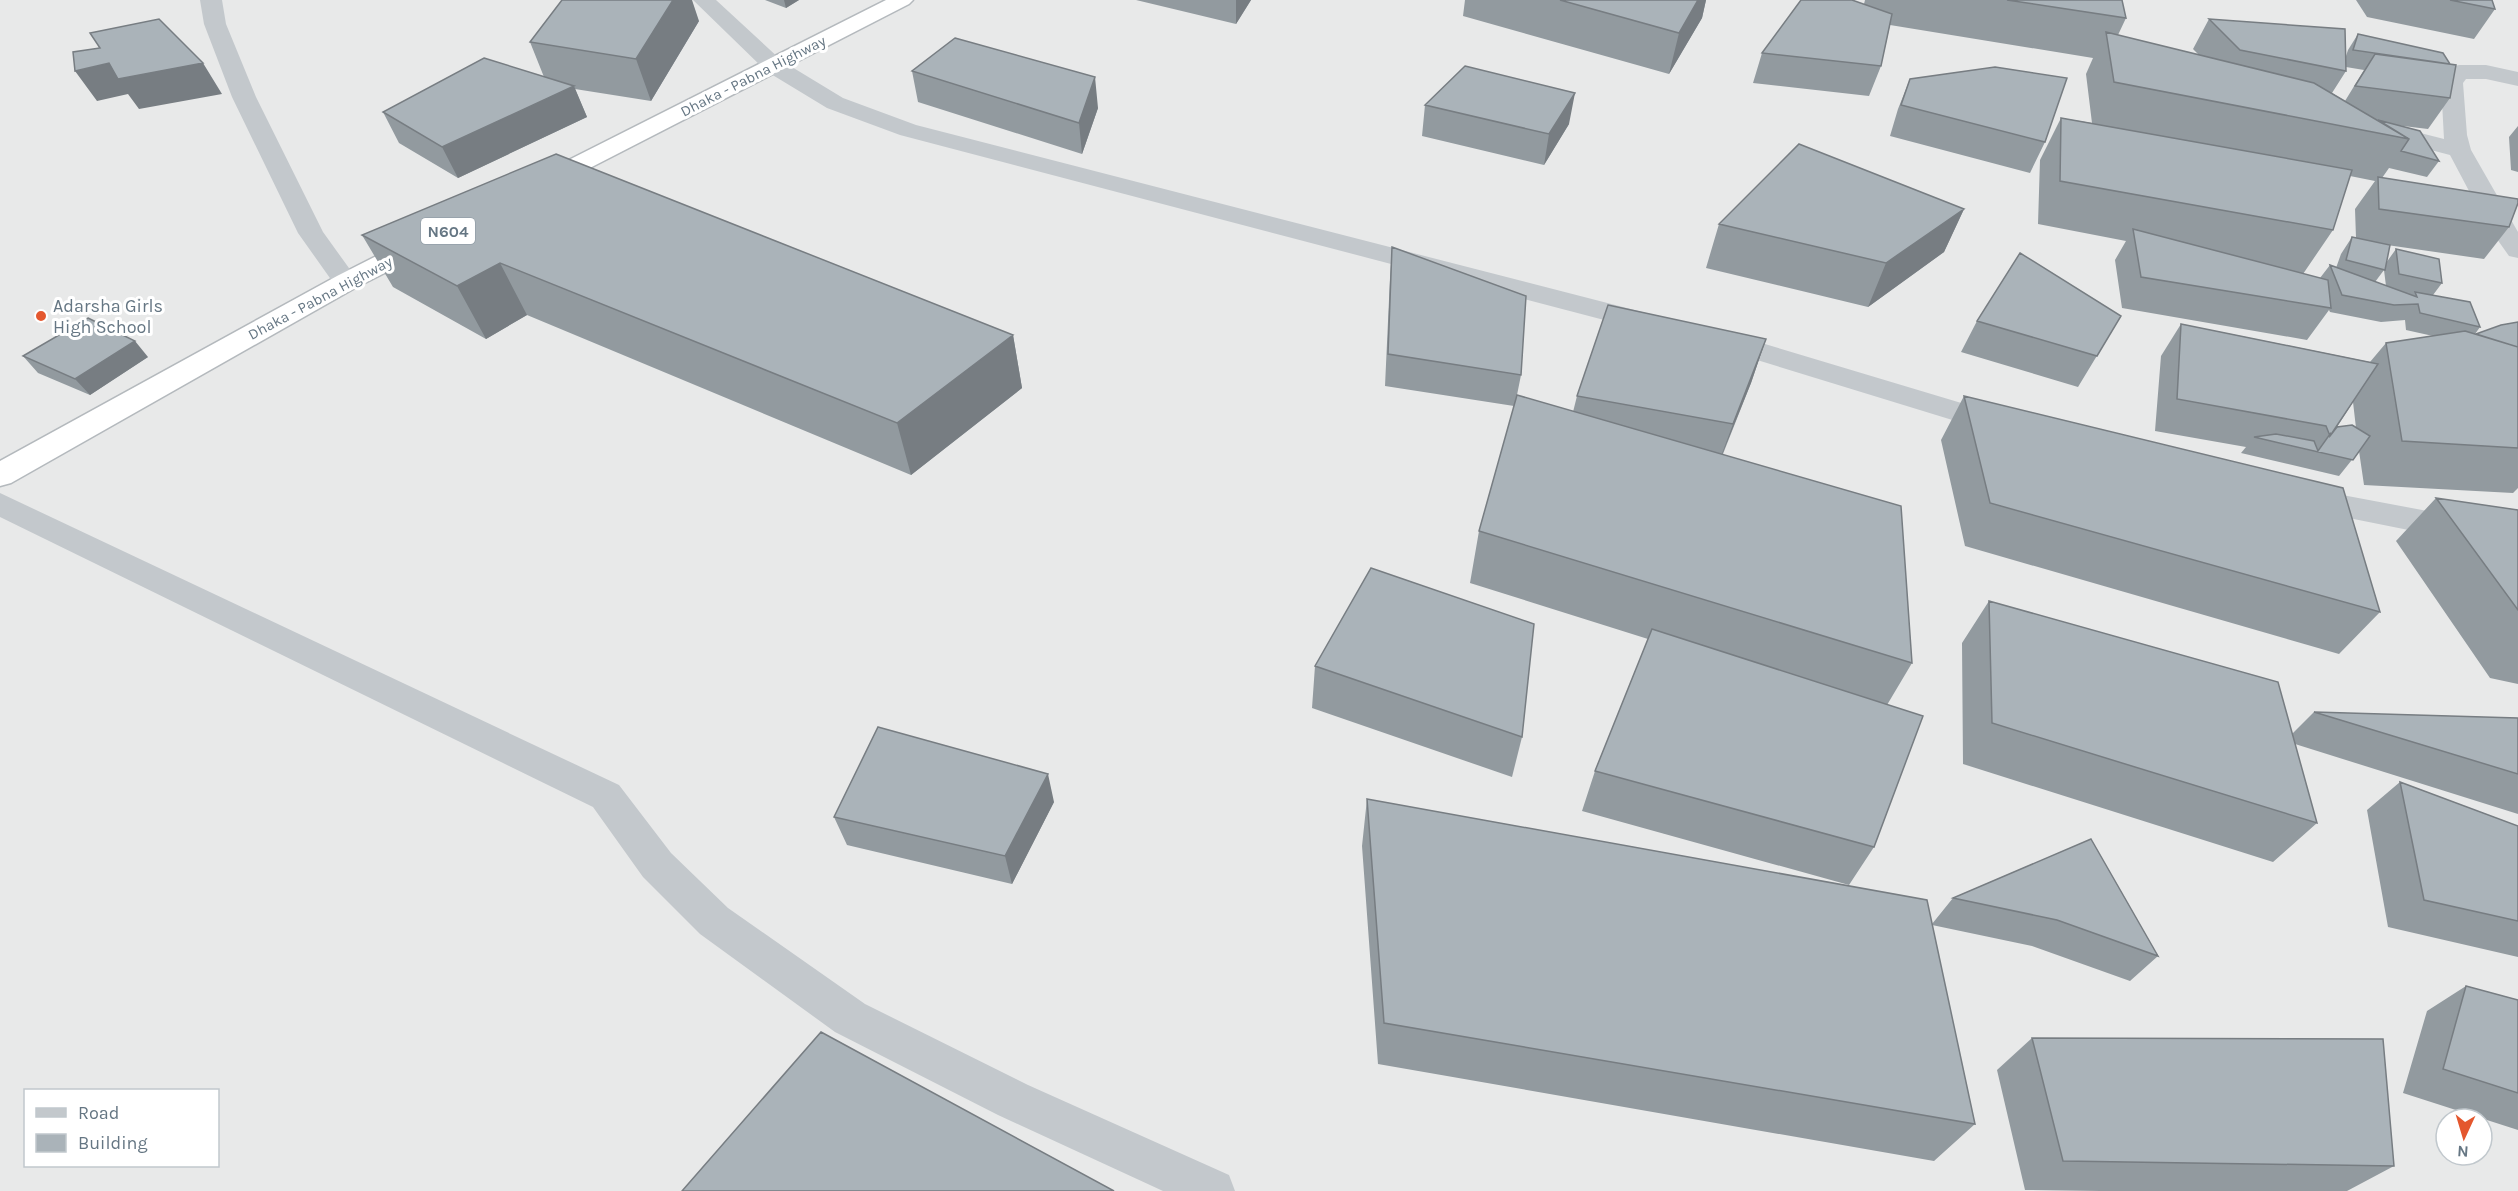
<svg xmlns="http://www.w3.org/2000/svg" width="2518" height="1191" viewBox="0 0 2518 1191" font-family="Karla,sans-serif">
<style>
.built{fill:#e8e9e9;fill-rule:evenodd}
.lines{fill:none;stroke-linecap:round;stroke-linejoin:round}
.trunk-casing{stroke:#b4b9bd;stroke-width:3}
.minor{fill:#c3c8cc;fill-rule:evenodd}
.tertiary{fill:#c3c8cc;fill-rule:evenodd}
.trunk{fill:#fff;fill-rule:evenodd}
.wall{fill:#929a9f;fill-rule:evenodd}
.shaded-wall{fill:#777d82}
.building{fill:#aab3b9;stroke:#777d82;stroke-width:1.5}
.poi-dot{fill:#e4572e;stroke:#fff;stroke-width:2}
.labels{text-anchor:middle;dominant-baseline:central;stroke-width:6;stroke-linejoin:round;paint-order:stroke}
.far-street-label{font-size:15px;fill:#657683;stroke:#fff}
.shield{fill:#fff;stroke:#939fa8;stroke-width:1.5}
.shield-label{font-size:16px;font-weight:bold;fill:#657683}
.poi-label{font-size:18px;fill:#657683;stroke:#fff;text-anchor:start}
</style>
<rect width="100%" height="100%" fill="#fafaf8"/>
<path class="built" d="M0 0H2518V1191H0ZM26 1090H218V1166H26ZM2446 1119H2482V1155H2446Z"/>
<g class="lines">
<g class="trunk-casing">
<path id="trunk" d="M886 0H913L909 4 549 189 540 191 531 189 528 184 531 179Z
M419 237 428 239 432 245 428 251 355 288 11 483 0 486V461L337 276 410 239Z"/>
</g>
<path class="minor" d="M200 0H222L226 24 256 97 323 232 359 282 355 288 346 290 337 288 298 233 232 97 204 24Z
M693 0H716L782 61 843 98 916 125 1650 314 1660 317 1664 323 1660 329 1650 332 900 135 827 108 766 71Z
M2459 65H2486L2518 72V86L2486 79H2466L2463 83 2467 135 2471 150 2518 232V258L2509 256 2487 225 2450 155 2377 136 2373 131 2377 126 2385 124 2444 139 2441 83 2451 67Z
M1718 330 2008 417 2013 424 2008 431 1998 434 1708 345 1704 339 1708 333Z
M2305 488 2518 528V552L2294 507 2289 499 2294 491Z"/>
<path class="tertiary" d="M0 493 619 785 671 853 728 908 865 1004 1028 1085 1229 1175 1235 1191H1163L998 1115 835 1032 700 934 643 877 593 807 0 517Z"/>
<use href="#trunk" class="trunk"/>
</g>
<path class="wall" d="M765 0H799L786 8Z
M1136 0H1251L1236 24Z
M1465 0H1706L1702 18 1669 74 1463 16Z
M1865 0H2122L2126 18 2118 35 2199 55 2193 49 2209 19 2345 59 2348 50 2358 34 2450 98 2428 129 2395 125 2439 161 2427 177 2389 168 2382 178 2509 227 2484 259 2387 245 2386 263 2396 249 2442 283 2433 295 2480 327 2475 334H2476L2518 322V488L2513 493 2364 485 2359 451 2339 476 2241 453 2246 447 2155 431 2161 356 2181 324 2370 362 2386 343 2433 336 2406 330 2405 320 2381 322 2330 312 2329 310 2307 340 2122 308 2115 260 2126 241 2038 224 2040 160 2061 118 2092 123 2086 74 2093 58 1890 25 1881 66 1869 96 1753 83 1762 53 1864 4ZM2346 67 2364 70 2345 101 2332 93 2346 71ZM2350 176 2375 181 2355 209 2356 238 2352 237 2341 254 2336 268 2330 265 2320 278 2303 274 2333 230ZM2384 270 2386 286 2375 282ZM2353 402 2356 428 2337 427Z
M2356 0H2492L2495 9 2474 39 2367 17Z
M699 21 651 101 575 89 587 117 458 178 399 143 383 112 544 77 530 42Z
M912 71 1098 108 1082 154 918 102Z
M1910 79 2045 142 2030 173 1890 136 1898 109Z
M1425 105 1569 124 1544 165 1422 136Z
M2518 126V172L2511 170 2509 137Z
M1964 209 1944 252 1868 307 1706 268 1719 224Z
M362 235 1013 335 1022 388 911 475 527 315 486 339 393 287Z
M1392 247 1521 375 1517 395 1573 412 1577 396 1766 339 1751 383 1723 454 1912 663 1887 705 1874 847 1849 885 1582 811 1595 771 1648 639 1470 583 1479 531 1514 406 1385 386 1390 278Z
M2121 316 2078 387 1961 352 1977 321Z
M23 356 148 357 90 395 38 373Z
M1964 396 2380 612 2339 654 1965 546 1941 440Z
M2436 498 2518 510V684L2490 678 2396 541Z
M1989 601 2292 734 2314 712 2518 718V814L2295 744 2317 823 2273 862 1963 764 1962 643Z
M1315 666 1522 737 1512 777 1312 708Z
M2400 782 2518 826V957L2388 927 2367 810Z
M1367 799 1932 924 1953 898 2091 839 2158 956 2130 981 2032 946 1932 925 1975 1124 1934 1161 1378 1064 1362 846Z
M1054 802 1012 884 847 845 834 817Z
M2466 986 2518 1000V1130L2403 1093 2427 1011Z
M2032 1038 2394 1166 2347 1191H2100L2025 1190 1997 1070Z"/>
<path class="shaded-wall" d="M673 0H692L699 21 651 101 636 59Z
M784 0H799L786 8Z
M1236 0H1251L1236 24Z
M1698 0H1706L1702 18 1669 74 1679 33Z
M109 63H203L222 94 139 109 128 94 97 101 75 71Z
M1095 77 1098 108 1082 154 1079 123Z
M574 86 587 117 458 178 442 147Z
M1575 93 1569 124 1544 165 1549 134Z
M1964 209 1944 252 1868 307 1886 263Z
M500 263 527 315 486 339 457 286Z
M1013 335 1022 388 911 475 897 423Z
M1766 339 1751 383 1717 467 1733 424Z
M135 341 148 357 90 395 75 379Z
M1048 774 1054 802 1012 884 1005 856Z"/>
<path class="building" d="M562 0H673L636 59 530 42Z
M1560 0H1698L1679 33Z
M1801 0H1852L1892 14 1881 66 1762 53Z
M2007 0H2122L2126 18Z
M2450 0H2492L2495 9Z
M159 19 203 63 118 79 109 63 75 71 73 52 100 48 90 33Z
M2209 19 2345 29 2346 71 2240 50Z
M2106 32 2314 83 2409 139 2114 82Z
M2358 34 2443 53 2450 64 2353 50Z
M955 38 1095 77 1079 123 912 71Z
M2375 54 2456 65 2450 98 2355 86Z
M484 58 574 86 442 147 383 112Z
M1465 66 1575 93 1549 134 1425 105Z
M1995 67 2067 78 2045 142 1901 105 1910 79Z
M2061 118 2352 170 2333 230 2060 181Z
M2378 120 2420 131 2439 161 2401 151 2409 139Z
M1799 144 1964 209 1886 263 1719 224Z
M556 154 1013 335 897 423 500 263 457 286 362 235Z
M2378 177 2518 199V203L2509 227 2379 209Z
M2133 229 2328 280 2331 308 2141 277Z
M2352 237 2390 245 2385 270 2346 260Z
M1392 247 1526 296 1521 375 1388 354Z
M2396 249 2439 259 2442 283 2399 274Z
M2020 253 2121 316 2097 356 1977 321Z
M2330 265 2417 297 2415 292 2470 302 2480 327 2420 313 2418 304 2394 305 2342 295Z
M1608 305 1766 339 1733 424 1577 396Z
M88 318 135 341 75 379 23 356Z
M2518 322V347L2476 334 2501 325Z
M2181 324 2378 364 2330 436 2326 426 2177 399Z
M2465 331 2518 347V448L2402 441 2386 343Z
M1517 395 1901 506 1912 663 1479 531Z
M1964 396 2343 488 2380 612 1990 503Z
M2352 425 2370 436 2353 460 2254 437 2276 434 2314 441 2318 451 2330 434V436L2337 427Z
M2436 498 2518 510V610Z
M1371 568 1534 624 1522 737 1315 666Z
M1989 601 2278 682 2317 823 1992 723Z
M1652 629 1923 716 1874 847 1595 771Z
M2314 712 2518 718V774Z
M878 727 1048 774 1005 856 834 817Z
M2400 782 2518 826V921L2424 900Z
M1367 799 1927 900 1975 1124 1384 1023Z
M2091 839 2158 956 2057 920 1953 898Z
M2466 986 2518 1000V1093L2443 1069Z
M821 1032 1114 1191H682Z
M2032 1038 2383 1039 2394 1166 2063 1161Z"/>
<circle class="poi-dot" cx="41" cy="316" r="6"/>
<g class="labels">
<g class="far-street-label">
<text transform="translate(753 76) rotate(-27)">Dhaka - Pabna Highway</text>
<text transform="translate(320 298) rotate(-28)">Dhaka - Pabna Highway</text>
</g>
<rect class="shield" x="421" y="218" width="54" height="26" rx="4.5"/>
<g class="shield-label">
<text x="448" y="231">N604</text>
</g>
<g class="poi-label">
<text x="53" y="306">Adarsha Girls<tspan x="53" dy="21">High School</tspan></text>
</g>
</g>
<rect x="24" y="1089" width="195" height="78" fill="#ffffff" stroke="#c1c8cd" stroke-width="1.5"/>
<rect x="36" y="1108" width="30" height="9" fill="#c3c8cc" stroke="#c1c8cd" stroke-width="1.5"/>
<text x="78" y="1119" font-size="18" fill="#657683">Road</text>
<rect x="36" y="1134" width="30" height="18" fill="#aab3b9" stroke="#c1c8cd" stroke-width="1.5"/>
<text x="78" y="1149" font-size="18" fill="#657683">Building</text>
<g transform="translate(2464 1137) rotate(184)"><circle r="28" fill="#ffffff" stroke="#c1c8cd" stroke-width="1.5"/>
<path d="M0-4.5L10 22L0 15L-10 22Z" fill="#e4572e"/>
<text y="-9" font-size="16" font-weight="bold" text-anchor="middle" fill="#657683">N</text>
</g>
</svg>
